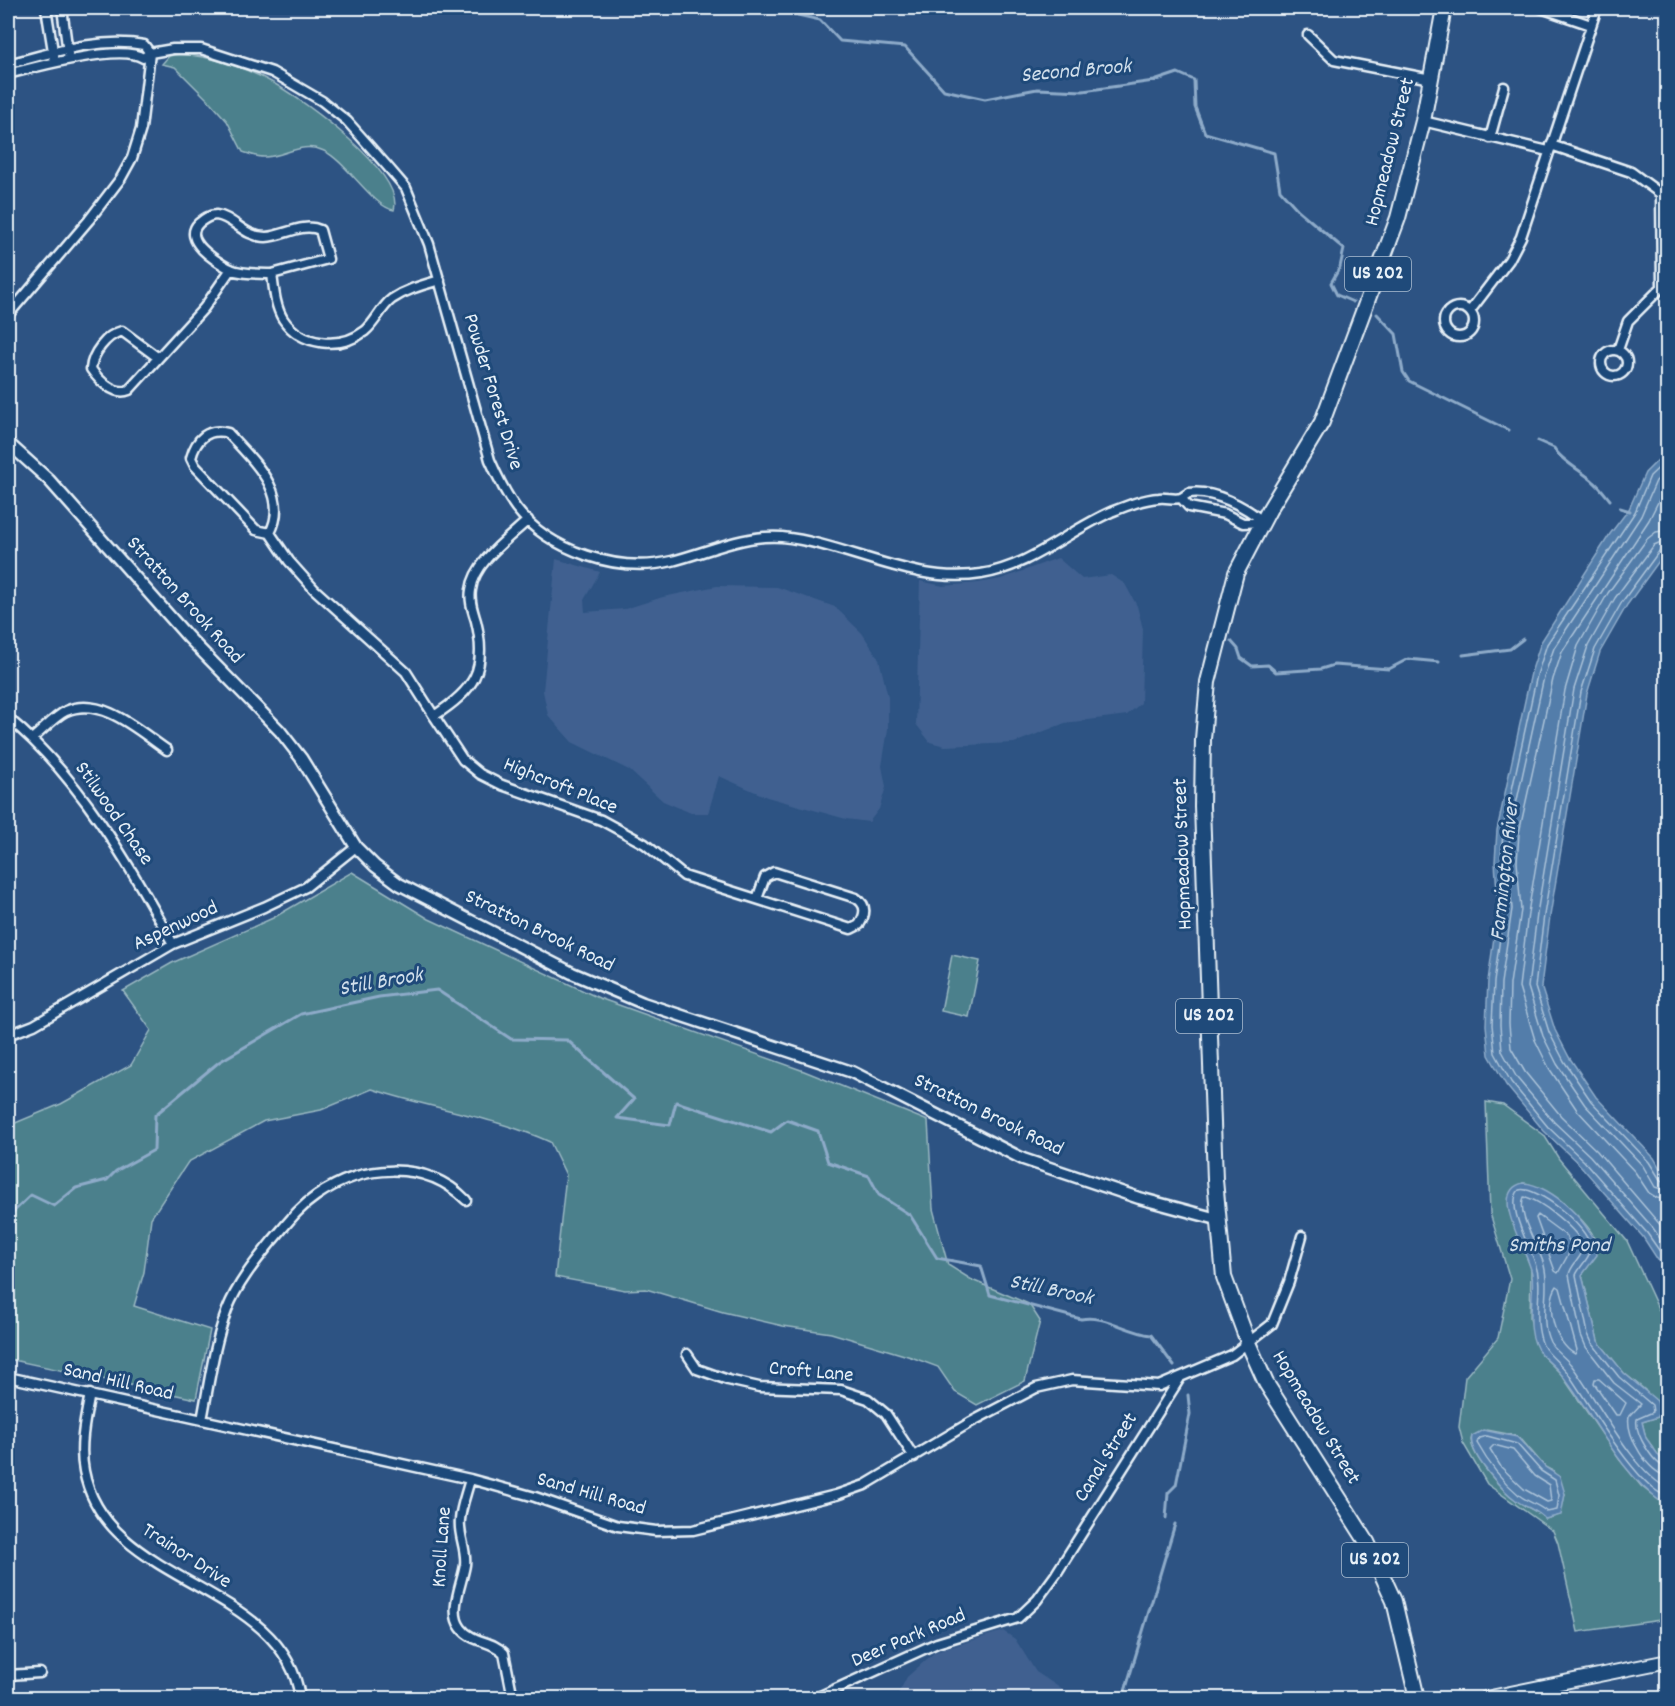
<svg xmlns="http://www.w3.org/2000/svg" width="1675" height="1706" viewBox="0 0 1675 1706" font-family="Dekko,sans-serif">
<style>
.built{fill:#406190}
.green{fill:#4c808c;stroke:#9ab8c2;stroke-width:1.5;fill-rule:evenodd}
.water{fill:#527daa;stroke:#8eabc9;stroke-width:1.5}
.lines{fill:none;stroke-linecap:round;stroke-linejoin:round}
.shore{stroke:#acc3d9;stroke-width:1.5}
.stream{stroke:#8eabc9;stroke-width:3}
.minor-casing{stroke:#e8f1f8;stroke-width:13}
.tertiary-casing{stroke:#e8f1f8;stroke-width:15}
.secondary-casing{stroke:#e8f1f8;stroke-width:16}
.trunk-casing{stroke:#e8f1f8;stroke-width:18}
.minor{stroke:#1f4a7a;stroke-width:8}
.tertiary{stroke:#1f4a7a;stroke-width:10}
.secondary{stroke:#1f4a7a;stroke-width:12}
.trunk{stroke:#1f4a7a;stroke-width:14}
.labels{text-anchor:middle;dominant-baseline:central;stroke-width:6;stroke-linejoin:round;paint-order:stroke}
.shield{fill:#1f4a7a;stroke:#acbfd2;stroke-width:1.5}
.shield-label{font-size:20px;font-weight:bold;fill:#e8f1f8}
.street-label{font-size:21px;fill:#e8f1f8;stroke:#1f4a7a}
.water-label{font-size:22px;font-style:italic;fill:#d2e0ec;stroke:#1f4a7a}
</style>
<rect width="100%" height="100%" fill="#2d5383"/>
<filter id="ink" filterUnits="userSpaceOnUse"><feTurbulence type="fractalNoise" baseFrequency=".0167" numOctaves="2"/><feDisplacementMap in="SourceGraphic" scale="12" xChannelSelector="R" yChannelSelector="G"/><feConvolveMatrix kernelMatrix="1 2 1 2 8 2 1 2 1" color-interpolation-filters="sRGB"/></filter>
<g filter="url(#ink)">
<path class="built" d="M1058 558 1082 579 1111 575 1125 584 1137 606 1143 629 1141 703 1127 715 1065 723 1014 743 945 746 930 742 916 724 920 581 943 586 978 583 1001 579Z
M556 559 600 572 584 600 585 612 625 609 663 597 717 586 777 587 835 607 862 633 879 659 888 697V729L882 766 886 787 879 809 869 822 846 819 767 797 719 776 708 813H691L663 801 629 770 572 742 548 715 543 691Z
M1003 1631 1015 1639 1036 1672 1075 1698H896L907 1677 935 1652Z"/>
<path class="green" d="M179 54C212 56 247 68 275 84 304 101 405 173 394 210 374 208 346 161 324 151 302 141 286 156 266 157 258 158 250 154 243 152L227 121 211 103 175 67 162 64 169 56Z
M352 872 429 919 599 998 804 1071 928 1121 933 1209 948 1265 972 1280 1029 1304 1040 1321 1025 1381 977 1405 955 1392 938 1367 911 1357 831 1333 783 1326 723 1312 646 1289 625 1290 555 1277 566 1175 550 1142C493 1116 431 1109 372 1089L321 1110 264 1121 188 1162 151 1218 144 1272 134 1306 210 1330 196 1399 8 1359V1126L61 1104 131 1065 151 1030 123 991 172 963 273 918Z
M952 955 980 961 969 1017 941 1011Z
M1486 1102 1503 1105 1544 1135 1559 1159 1627 1241 1667 1328V1467L1646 1438 1642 1422 1658 1417 1645 1390 1624 1373 1598 1341 1582 1275C1588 1266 1597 1257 1596 1245 1596 1224 1543 1184 1523 1183L1508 1208 1531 1268 1530 1319 1541 1354 1561 1374 1619 1459 1641 1486 1661 1502 1667 1501V1619L1578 1632 1558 1543 1553 1531 1487 1484 1463 1443 1459 1427 1465 1377 1498 1338 1510 1279 1490 1213ZM1487 1430 1513 1435 1521 1439 1545 1467 1553 1471 1565 1494 1560 1515 1546 1519C1537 1510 1527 1508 1517 1501 1502 1490 1473 1459 1471 1440L1472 1436Z"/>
<path class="water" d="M1667 451V550L1627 605 1600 652 1587 694 1550 916 1541 986 1555 1030 1569 1057 1596 1097 1654 1158 1667 1181V1274L1643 1237 1580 1165 1544 1131 1506 1085 1489 1055 1486 1025 1488 981 1498 908 1495 862 1497 830 1531 673 1541 642 1610 534 1629 509 1645 473Z
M1523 1183C1551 1184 1597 1227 1597 1255L1582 1275 1598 1341 1624 1373 1657 1401 1660 1409 1658 1417 1642 1422 1646 1438 1667 1467V1501L1661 1502C1616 1469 1595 1416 1561 1374 1555 1366 1547 1361 1541 1354 1523 1331 1535 1300 1532 1274 1529 1252 1486 1192 1523 1183Z
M1483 1430 1517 1437 1545 1467 1560 1477 1565 1494 1561 1515 1545 1519C1537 1510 1527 1508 1517 1501 1504 1492 1467 1453 1472 1436Z"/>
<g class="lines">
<path class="shore" d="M1668 459 1650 476 1635 512 1547 644 1537 675 1503 831 1501 862 1504 908 1494 982 1492 1025 1495 1053 1511 1082 1548 1127 1584 1161 1647 1233 1668 1263
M1668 470 1656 481 1641 516 1554 648 1544 677 1510 832 1508 862 1512 909 1501 983 1500 1025 1502 1051 1517 1078 1554 1122 1590 1156 1653 1228 1668 1250
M1668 482 1649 520 1562 652 1553 679 1519 833 1517 862 1521 910 1510 984 1509 1024 1511 1048 1525 1072 1561 1116 1597 1151 1668 1234
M1668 530 1656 532 1647 539 1608 593 1578 646 1565 690 1528 913 1519 987 1535 1040 1549 1068 1577 1110 1635 1172 1649 1193 1657 1198 1668 1200
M1668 539 1654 545 1615 598 1588 646 1574 689 1537 914 1528 987 1543 1036 1557 1064 1585 1105 1643 1166 1655 1187 1668 1191
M1668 547 1660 550 1622 602 1595 649 1581 692 1544 915 1535 987 1549 1032 1564 1061 1591 1101 1649 1162 1661 1181 1668 1183
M1538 1215 1565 1235 1573 1246 1558 1273 1555 1271 1536 1218Z
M1557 1286 1560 1288 1577 1350 1575 1354C1555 1344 1544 1305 1557 1286Z
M1595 1379H1599L1626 1403 1620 1415H1616L1594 1383Z
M1487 1436 1517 1444 1541 1471 1555 1480 1559 1495 1557 1510 1547 1512C1538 1504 1527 1502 1519 1495 1501 1480 1488 1463 1477 1443L1479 1438Z
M1494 1445 1513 1450 1535 1476 1549 1485 1551 1501 1547 1502 1524 1489 1501 1467 1490 1449Z
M1668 1468C1654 1466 1634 1433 1637 1419L1653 1412 1652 1405 1619 1377 1592 1343 1588 1334 1576 1275C1580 1265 1592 1257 1590 1246 1588 1227 1537 1185 1519 1190 1505 1205 1530 1246 1535 1263 1545 1289 1531 1316 1543 1345 1548 1355 1560 1363 1567 1372 1584 1396 1641 1494 1668 1496
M1668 1476C1649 1475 1625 1435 1629 1417L1641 1404 1614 1383 1586 1347 1581 1335 1569 1275C1570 1265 1584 1256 1583 1247 1581 1232 1537 1197 1524 1197 1516 1215 1539 1246 1544 1265 1551 1291 1538 1317 1550 1342 1555 1351 1566 1358 1572 1366 1595 1396 1635 1475 1668 1488"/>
<path class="stream" d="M776 8 780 11 820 20 840 41 905 47 944 90 985 99 1037 89 1083 91 1154 81 1178 73 1194 80 1195 107 1205 133 1274 153 1280 190 1298 210 1344 249 1340 267 1331 283 1337 295 1353 302
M1377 314 1396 334 1403 372 1409 381 1508 430
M1538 441 1554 448C1560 460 1583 472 1594 482 1600 487 1605 494 1610 500
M1620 508 1630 511
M1231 641 1238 649 1241 658 1252 666 1268 665 1276 672 1321 669 1334 665 1389 669 1408 659 1439 662
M1463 655 1510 649 1523 639
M8 1217 31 1195 54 1206 76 1188 107 1180 116 1171 154 1150 155 1115 219 1062 301 1014 379 997 437 990 511 1039 567 1040 634 1099 617 1118 670 1125 676 1102 771 1132 787 1120 818 1131 828 1162 869 1176 879 1195 910 1215 937 1258 981 1266 990 1295 1081 1319C1103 1314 1127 1332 1151 1335L1174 1366
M1166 1518 1168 1493 1176 1485 1190 1414 1188 1395
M1123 1698 1175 1524"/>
<g class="minor-casing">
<path id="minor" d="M46 8 54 57
M62 8 68 53
M1541 8 1591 25
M1308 35 1334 60 1431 79
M8 64C52 53 98 37 144 45L150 53
M8 74C35 67 121 43 143 58L150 53 173 49H201L272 72 322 101 347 121 387 166 406 188 429 244 490 460C497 476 505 493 516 508 549 551 619 574 672 561 708 552 744 534 782 537 848 544 913 585 981 574 1031 566 1066 532 1111 512 1126 506 1143 499 1159 498 1166 497 1175 500 1181 498 1183 497 1187 494 1189 493 1212 489 1247 507 1263 522
M1423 121 1548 151
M1490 138 1504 87
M1551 145 1631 172 1661 194 1662 287 1628 321 1618 350
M272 274C258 273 243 275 230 269 216 261 181 240 199 223 204 219 209 215 216 215 234 217 243 237 266 237 284 236 303 222 320 230L328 259 272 274C274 289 275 306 283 319 301 346 340 350 365 331 376 322 381 307 392 299 407 289 423 285 440 280
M1444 322a15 15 0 1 1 30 0a15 15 0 1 1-30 0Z
M1470 311 1509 260 1521 237 1597 8
M8 315 89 220 121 178 132 158 141 129 150 53
M1601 363a13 13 0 1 1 26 0a13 13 0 1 1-26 0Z
M157 357 122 331C106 335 92 354 91 369 99 381 115 396 129 390L204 308 231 269
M1181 498 1189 507 1225 514 1243 523 1263 522
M270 533C291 493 252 460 228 433 208 427 196 439 191 458L195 466 256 530 270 533 289 561 314 589 406 672 434 716C474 690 488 670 476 621 473 611 469 601 471 590 474 562 509 538 528 520
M434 716 463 760 480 774 502 785 601 820 645 844 684 876 851 929 859 925C866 914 867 905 856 898L774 872 765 877 757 899
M8 718C78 775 130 865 173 944
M33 738C43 730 54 717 66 711 102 695 140 732 167 750
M8 1035 34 1025 173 944 264 907 306 887 356 847
M687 1354 697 1369 728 1380 759 1387 841 1390 868 1399 886 1414 914 1457
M8 1377 470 1479 535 1497 618 1526 656 1531 693 1530 836 1495 865 1485 971 1422 1036 1388 1072 1380 1159 1386 1232 1355 1272 1324 1289 1282 1302 1236
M90 1394C85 1419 79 1446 84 1471 106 1587 284 1582 300 1698
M202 1420C209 1384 214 1344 227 1310 237 1284 255 1262 272 1241 286 1225 298 1208 316 1196 362 1164 425 1159 466 1200
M470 1479C467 1492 461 1506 460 1520 458 1535 467 1549 465 1565 462 1584 448 1612 461 1628 472 1643 492 1640 504 1653L513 1698
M8 1675 40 1673
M816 1698 937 1643 1018 1618 1037 1600 1056 1574 1180 1378"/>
</g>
<g class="tertiary-casing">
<path id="tertiary" d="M8 443 49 480 188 637 280 731 301 758 356 847 375 866 399 884 572 973 643 1003 852 1072 1023 1159 1139 1198 1217 1219"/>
</g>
<g class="secondary-casing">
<path id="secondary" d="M1486 1698 1668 1661"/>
</g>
<g class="trunk-casing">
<path id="trunk" d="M1417 1698 1394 1601 1367 1542 1266 1383 1249 1345 1224 1277 1215 1180 1202 806 1203 739 1208 682 1236 573 1269 510 1322 422 1398 218 1423 121 1444 8"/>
</g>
<use href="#minor" class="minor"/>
<use href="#tertiary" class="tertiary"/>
<use href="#secondary" class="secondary"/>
<use href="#trunk" class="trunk"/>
</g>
</g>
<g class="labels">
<g class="shield">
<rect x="1345" y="257" width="66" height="34" rx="4.5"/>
<rect x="1176" y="999" width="66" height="34" rx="4.5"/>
<rect x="1342" y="1543" width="66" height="34" rx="4.5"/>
</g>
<g class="shield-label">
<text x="1378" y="274">US 202</text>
<text x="1209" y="1016">US 202</text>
<text x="1375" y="1560">US 202</text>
</g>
<g class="street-label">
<text transform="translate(1391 152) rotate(-76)">Hopmeadow Street</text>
<text transform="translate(492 392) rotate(73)">Powder Forest Drive</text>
<text transform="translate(184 601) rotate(48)">Stratton Brook Road</text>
<text transform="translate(560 787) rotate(22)">Highcroft Place</text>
<text transform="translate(113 814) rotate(55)">Stilwood Chase</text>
<text transform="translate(1184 854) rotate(-92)">Hopmeadow Street</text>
<text transform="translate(176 927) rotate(-25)">Aspenwood</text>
<text transform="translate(539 932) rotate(26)">Stratton Brook Road</text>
<text transform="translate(988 1116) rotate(26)">Stratton Brook Road</text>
<text transform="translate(811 1373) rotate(5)">Croft Lane</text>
<text transform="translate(118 1383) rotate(13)">Sand Hill Road</text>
<text transform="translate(1315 1418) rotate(59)">Hopmeadow Street</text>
<text transform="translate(1107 1458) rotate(-58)">Canal Street</text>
<text transform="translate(591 1495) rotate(16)">Sand Hill Road</text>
<text transform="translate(443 1547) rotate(-86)">Knoll Lane</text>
<text transform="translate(186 1557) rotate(33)">Trainor Drive</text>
<text transform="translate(909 1639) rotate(-23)">Deer Park Road</text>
</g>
<g class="water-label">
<text transform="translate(1076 72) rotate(-5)">Second Brook</text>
<text transform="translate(1506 870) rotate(-84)">Farmington River</text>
<text transform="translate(381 983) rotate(-10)">Still Brook</text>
<text x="1559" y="1246">Smiths Pond</text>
<text transform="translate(1051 1291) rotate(12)">Still Brook</text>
</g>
</g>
<rect width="1675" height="1706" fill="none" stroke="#1f4a7a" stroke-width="30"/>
<rect x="15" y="15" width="1645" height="1676" fill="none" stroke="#e8f1f8" stroke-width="2" filter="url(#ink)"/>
</svg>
